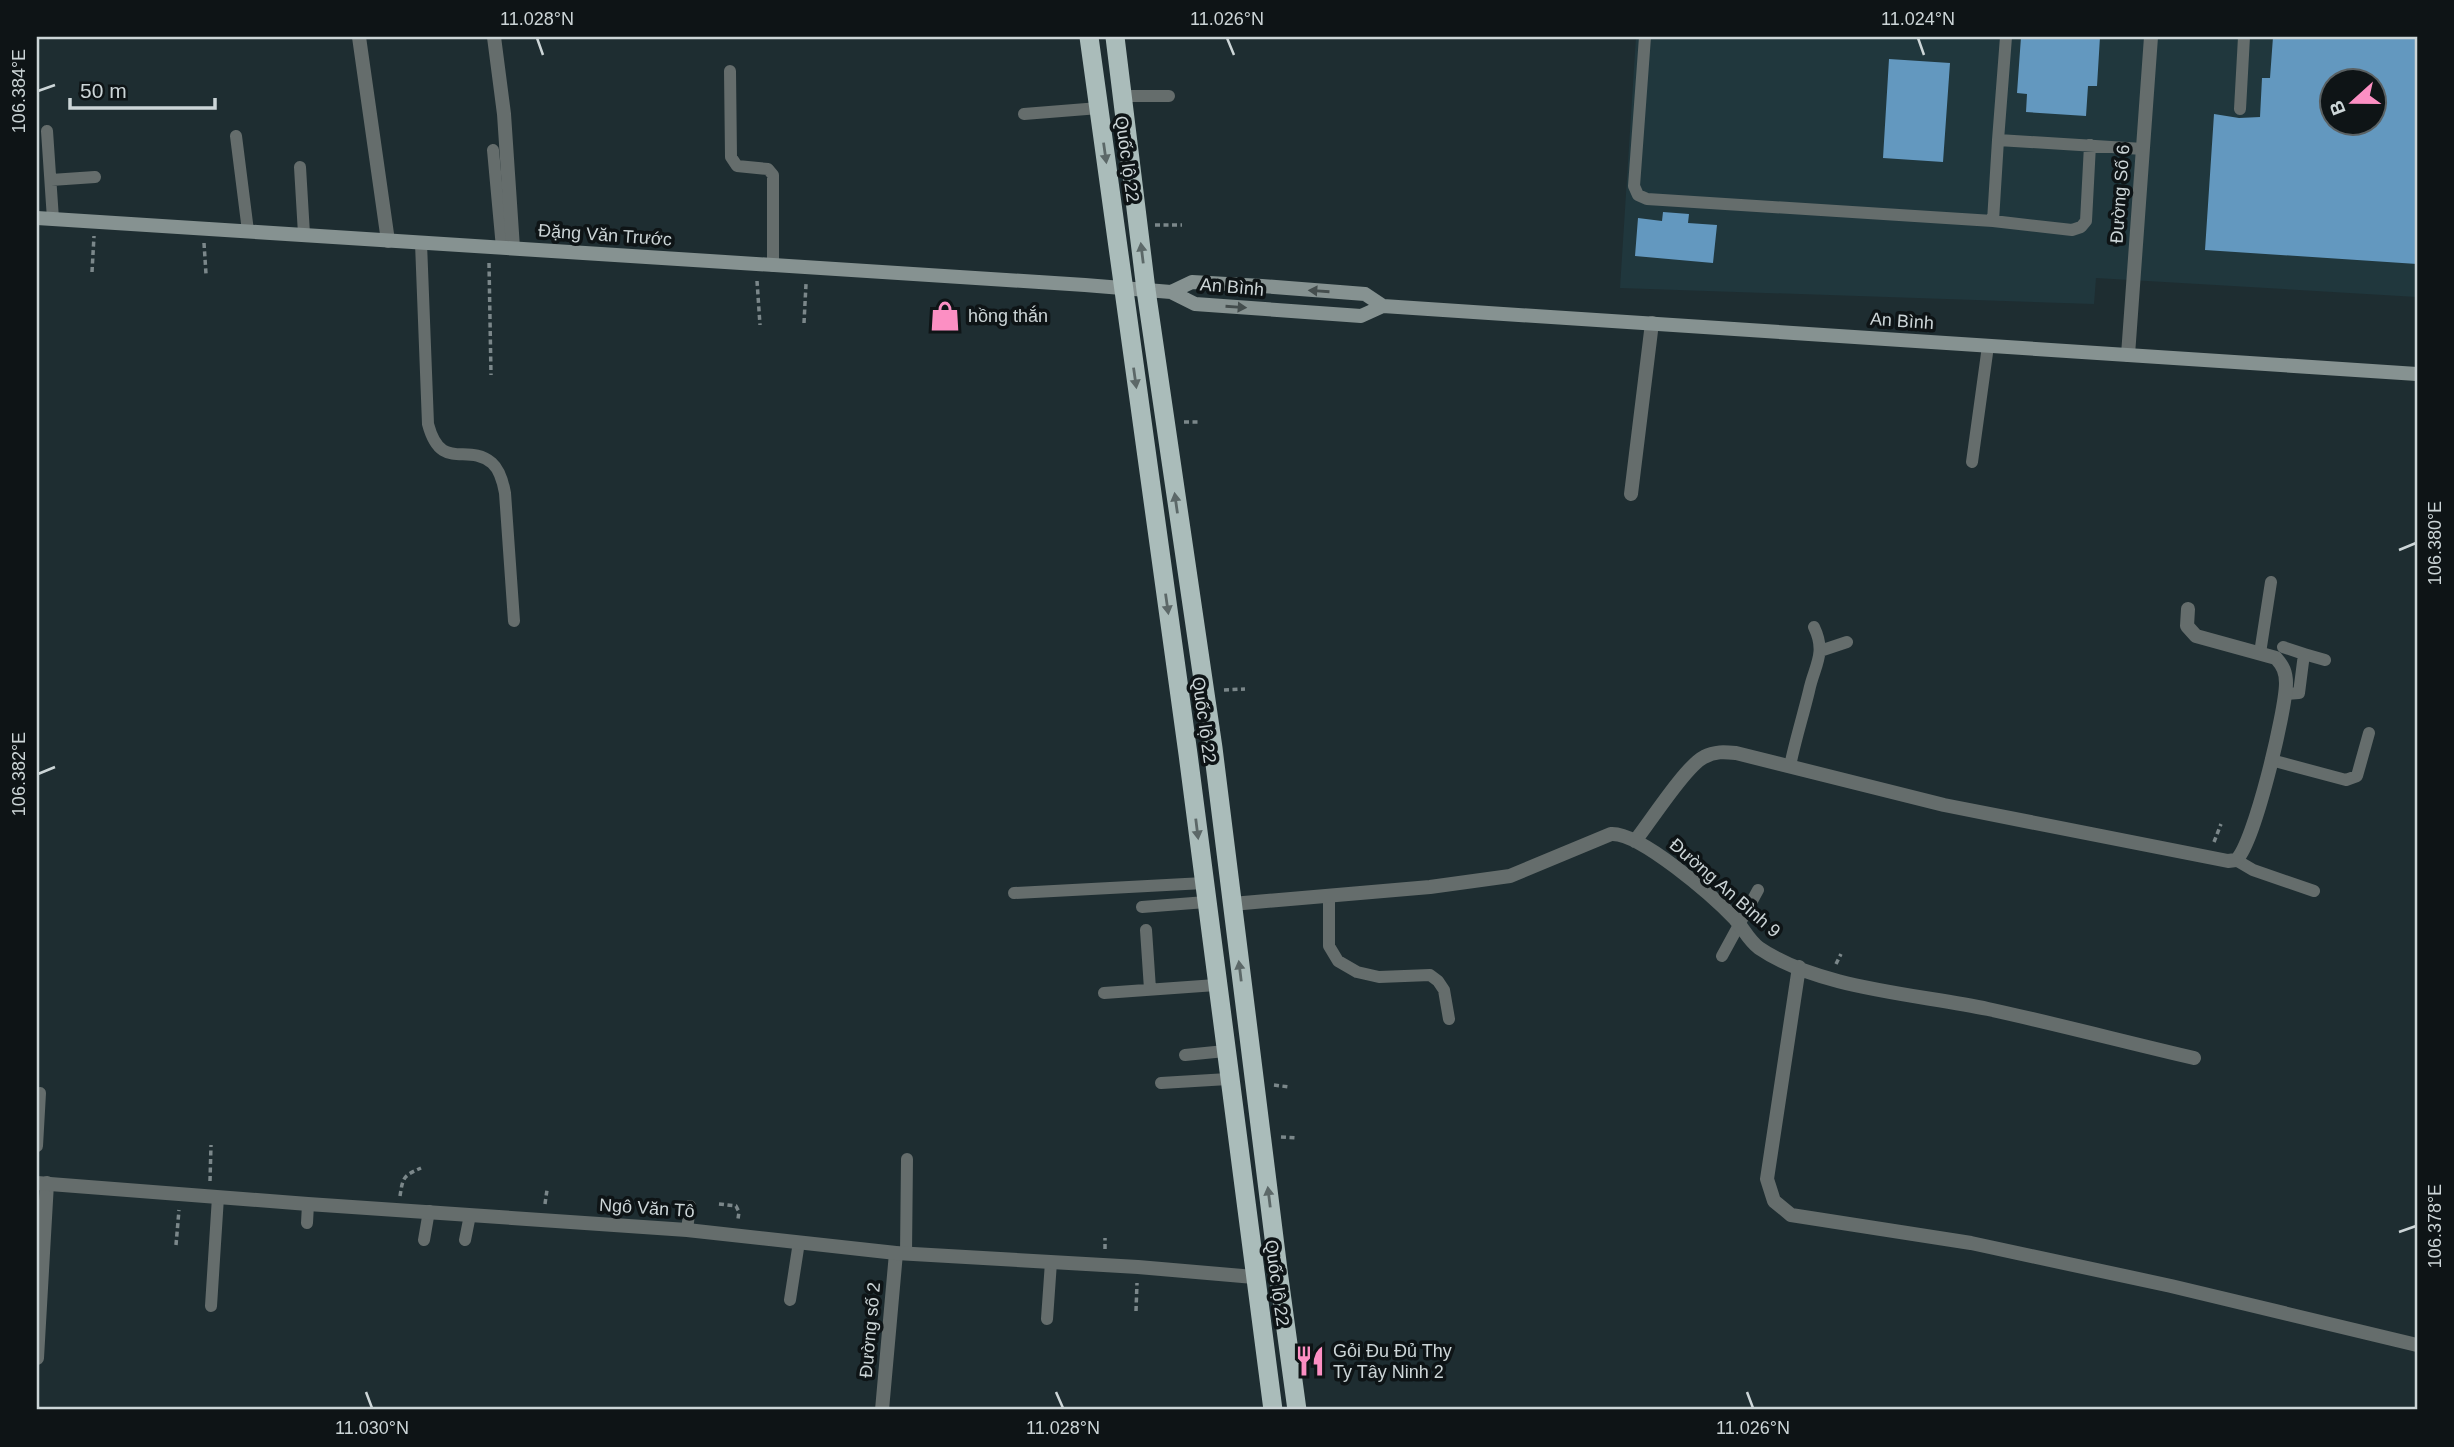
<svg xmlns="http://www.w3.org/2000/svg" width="2454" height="1447" viewBox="0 0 2454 1447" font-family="Arial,sans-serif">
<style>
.built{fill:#20373d;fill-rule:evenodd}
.building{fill:#6398bf;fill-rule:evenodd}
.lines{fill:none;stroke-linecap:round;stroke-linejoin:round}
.path{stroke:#7b878a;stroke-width:3.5;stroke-dasharray:5 3.5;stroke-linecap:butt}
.service{stroke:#656d6c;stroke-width:12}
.minor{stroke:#656d6c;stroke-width:14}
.tertiary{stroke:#656d6c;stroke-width:14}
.secondary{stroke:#869291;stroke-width:14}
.trunk{stroke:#aabcba;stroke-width:19}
.oneway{fill:#5c6868}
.oneway2{fill:#444d4d}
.ticks{fill:none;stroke:#ccd5d7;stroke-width:2.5}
.labels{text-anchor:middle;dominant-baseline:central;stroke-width:7;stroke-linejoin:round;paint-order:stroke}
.street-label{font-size:18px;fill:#ccd5d7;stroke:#0e1416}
.poi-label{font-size:18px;fill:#ccd5d7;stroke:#0e1416;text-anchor:start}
.neatline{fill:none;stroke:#ccd5d7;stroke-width:2.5}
.ticks-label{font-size:18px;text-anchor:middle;fill:#ccd5d7}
</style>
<rect width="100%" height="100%" fill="#1e2d31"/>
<path class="built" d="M1636 37H2417V297L2096 278 2094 304 1620 288ZM2332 80H2374V122H2332Z"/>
<path class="building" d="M2021 37H2100L2097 86H2088L2086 116 2026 112 2027 94 2017 93Z
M2273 37H2417V264L2205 250 2214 114 2239 118 2260 117 2262 78H2270ZM2332 80H2374V122H2332Z
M1889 59 1950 63 1943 162 1883 158Z
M1663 212 1689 214 1688 223 1717 225 1713 263 1635 256 1638 218 1662 221Z"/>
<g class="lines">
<path class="path" d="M1155 225H1182
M204 243 206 274
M489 263 491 375
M92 272 94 236
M757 281 760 325
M804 323 806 284
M1184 422H1200
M1224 690 1245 689
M2214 842 2221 824
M1836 964 1841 954
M1274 1085 1289 1087
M1281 1137 1297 1138
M210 1181 211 1145
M400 1196C403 1177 403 1176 421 1168
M545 1204 547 1190
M719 1204 736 1206 739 1212 738 1219
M176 1245 179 1210
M1105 1249V1238
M1136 1311 1137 1283"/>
<path class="service" d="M1645 37 1634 186 1638 195 1647 199 1993 221 1998 140
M2006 37 1998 140 2143 149
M730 71 731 157 737 166 768 169 773 175V266
M1123 96H1169
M2240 109 2244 37
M1024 114 1099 108
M47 131 53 219
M236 136 248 231
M493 150 502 248
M300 167 304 234
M51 180 95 177
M1993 221 2072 230 2081 227 2086 221 2090 145
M421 243 428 424C441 473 467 442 492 463 500 470 503 482 505 493L514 621
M1972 462 1988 346
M2283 647 2304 654 2299 693 2285 694
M1820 651 1847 642
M2260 653 2271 582
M2304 654 2325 660
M2271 760 2346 780 2357 776 2369 733
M1790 766C1795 741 1803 716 1809 691 1814 666 1827 654 1814 627
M2236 860 2253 870 2314 891
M1014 893 1204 883
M1329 895V946L1338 961 1357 972 1379 977 1430 975 1438 981 1444 990 1449 1019
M1142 907 1206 902
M1146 930 1150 989
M1722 956 1758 890
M1104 993 1216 985
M1185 1055 1225 1051
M1161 1083 1228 1079
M37 1146 40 1093
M307 1223 308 1204
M687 1230 690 1206
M424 1240 429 1211
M465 1240 470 1215
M906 1253 907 1159
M790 1300 799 1242
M211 1306 218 1197
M1047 1319 1051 1262"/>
<path class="minor" d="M359 37 388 241
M494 37 504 114 513 248
M2128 355 2151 37
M1631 494 1652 323
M1635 841C1650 822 1686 766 1704 757 1715 751 1725 752 1736 753L1944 805 2228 861 2236 860C2254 845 2286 710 2286 683 2286 672 2283 666 2276 658L2196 636 2187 626 2188 609
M1232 904 1430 887 1510 876 1611 834C1640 832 1714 897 1735 919 1743 928 1749 941 1759 948 1819 989 1917 994 1988 1009 2057 1024 2125 1042 2194 1058
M1799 967 1767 1179 1774 1201 1791 1215 1971 1243 2171 1286 2417 1345
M37 1358 47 1183
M882 1410 896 1253"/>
<path class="tertiary" d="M37 1183 308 1204 687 1230 896 1253 1138 1267 1254 1277"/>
<path class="secondary" d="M37 218 1085 285 1171 292 1195 304 1361 316 1383 306 2417 374
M1171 292 1192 282 1262 286 1365 294 1383 306"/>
<path class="trunk" d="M1089 37 1188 754 1273 1410
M1115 37 1146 290 1213 748 1279 1278 1297 1410"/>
</g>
<defs><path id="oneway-solid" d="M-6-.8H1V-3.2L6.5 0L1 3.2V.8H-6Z" transform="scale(1.75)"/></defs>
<g class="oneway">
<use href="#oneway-solid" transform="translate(1105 153) rotate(82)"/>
<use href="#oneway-solid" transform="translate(1142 253) rotate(-97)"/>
<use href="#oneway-solid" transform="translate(1135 378) rotate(82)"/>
<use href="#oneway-solid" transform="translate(1176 503) rotate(-98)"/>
<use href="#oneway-solid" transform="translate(1167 604) rotate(82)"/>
<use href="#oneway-solid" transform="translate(1197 829) rotate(83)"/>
<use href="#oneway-solid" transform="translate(1240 971) rotate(-97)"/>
<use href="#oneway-solid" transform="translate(1269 1197) rotate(-97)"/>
</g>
<g class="oneway2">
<use href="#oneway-solid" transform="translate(1319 291) rotate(-176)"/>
<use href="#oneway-solid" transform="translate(1236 307) rotate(4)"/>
</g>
<path class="ticks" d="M537 38 543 55M1227 38 1234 55M1918 38 1924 55M38 91 55 85M2399 550 2416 543M38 774 55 767M2399 1232 2416 1226M366 1392 372 1408M1056 1392 1063 1408M1747 1392 1753 1408"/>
<defs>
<g id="shop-bare" transform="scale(2.415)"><path d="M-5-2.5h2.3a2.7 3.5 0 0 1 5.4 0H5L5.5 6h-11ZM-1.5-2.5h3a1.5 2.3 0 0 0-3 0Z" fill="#fc8fc3" stroke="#0e1416" stroke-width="2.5" paint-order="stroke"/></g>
<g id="restaurant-bare" transform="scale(2.415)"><path d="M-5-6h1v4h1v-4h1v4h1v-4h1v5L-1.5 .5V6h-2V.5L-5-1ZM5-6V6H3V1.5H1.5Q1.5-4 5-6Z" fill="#fc8fc3" stroke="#0e1416" stroke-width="2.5" paint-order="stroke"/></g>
</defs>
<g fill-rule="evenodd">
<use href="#shop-bare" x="945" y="316"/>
<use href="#restaurant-bare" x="1310" y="1361"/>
</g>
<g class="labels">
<g class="street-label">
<text transform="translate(1127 159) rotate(82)">Quốc lộ 22</text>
<text transform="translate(2120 194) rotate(-86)">Đường Số 6</text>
<text transform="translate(605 235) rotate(4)">Đặng Văn Trước</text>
<text transform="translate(1232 287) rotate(5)">An Bình</text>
<text transform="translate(1902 321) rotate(4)">An Bình</text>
<text transform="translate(1204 720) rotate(82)">Quốc lộ 22</text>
<text transform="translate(1725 888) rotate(41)">Đường An Bình 9</text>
<text transform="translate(647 1208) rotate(4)">Ngô Văn Tô</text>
<text transform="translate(1277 1283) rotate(82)">Quốc lộ 22</text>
<text transform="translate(870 1330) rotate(-85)">Đường số 2</text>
</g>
<g class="poi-label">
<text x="968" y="316">hồng thắn</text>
<text x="1333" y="1351">Gỏi Đu Đủ Thy<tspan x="1333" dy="21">Ty Tây Ninh 2</tspan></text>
</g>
</g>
<rect width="2454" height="1447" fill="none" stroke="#0e1416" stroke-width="77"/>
<g transform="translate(2353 102) rotate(249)"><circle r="33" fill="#0e1416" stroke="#5a6163" stroke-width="2"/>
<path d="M0-5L12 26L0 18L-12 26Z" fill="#fc8fc3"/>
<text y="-10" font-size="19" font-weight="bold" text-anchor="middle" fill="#ccd5d7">B</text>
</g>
<path d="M70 98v10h145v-10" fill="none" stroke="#ccd5d7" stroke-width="3.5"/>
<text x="80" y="98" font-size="21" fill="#ccd5d7" stroke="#0e1416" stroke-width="5" paint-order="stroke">50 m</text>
<rect x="38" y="38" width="2378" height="1370" class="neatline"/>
<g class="ticks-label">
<text x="537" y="25">11.028°N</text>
<text x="1227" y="25">11.026°N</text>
<text x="1918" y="25">11.024°N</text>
<text transform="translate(19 91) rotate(-90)" y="6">106.384°E</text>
<text transform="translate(2435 543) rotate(-90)" y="6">106.380°E</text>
<text transform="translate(19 774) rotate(-90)" y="6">106.382°E</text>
<text transform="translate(2435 1226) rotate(-90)" y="6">106.378°E</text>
<text x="372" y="1434">11.030°N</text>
<text x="1063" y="1434">11.028°N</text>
<text x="1753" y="1434">11.026°N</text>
</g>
</svg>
